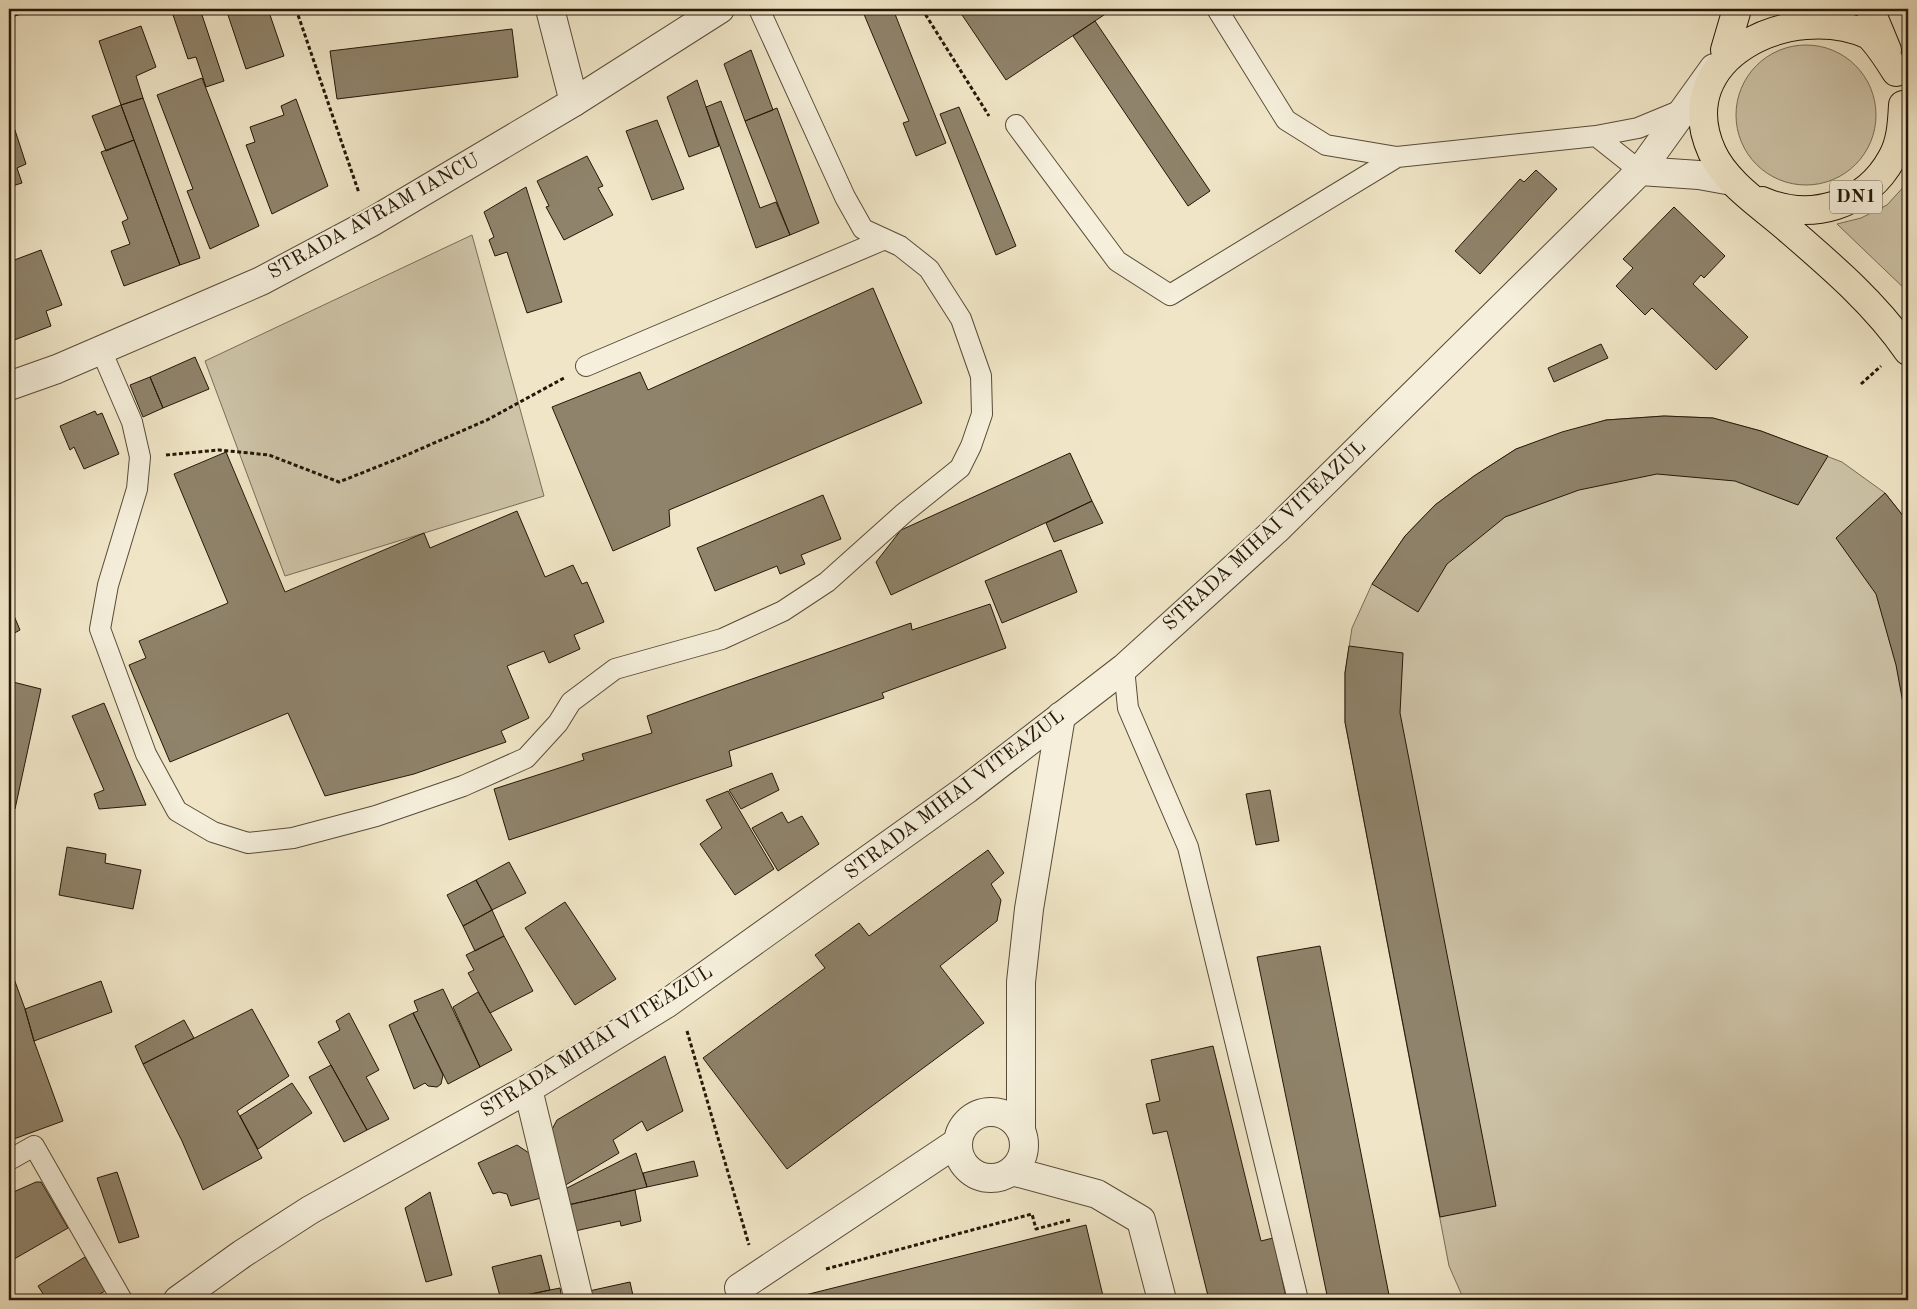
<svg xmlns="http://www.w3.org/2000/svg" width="1917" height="1309" viewBox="0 0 1917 1309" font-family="'Old Standard TT',serif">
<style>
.green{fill:#cdc3a7;stroke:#796d58}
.building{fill:#8f836b;stroke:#251708}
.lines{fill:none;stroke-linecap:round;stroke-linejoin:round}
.service-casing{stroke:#584b38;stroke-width:22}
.minor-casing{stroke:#584b38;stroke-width:30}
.tertiary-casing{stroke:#584b38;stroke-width:30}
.primary-casing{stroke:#251708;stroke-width:30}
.path{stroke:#251708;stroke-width:3;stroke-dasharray:4 2.5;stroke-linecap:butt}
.service{stroke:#f5efdb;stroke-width:20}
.minor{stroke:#f5efdb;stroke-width:28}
.tertiary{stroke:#f5efdb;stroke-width:28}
.primary{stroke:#f0e6c7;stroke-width:28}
.labels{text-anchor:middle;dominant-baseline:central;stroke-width:4.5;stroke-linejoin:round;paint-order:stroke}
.shield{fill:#f5efdb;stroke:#635847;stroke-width:1}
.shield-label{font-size:19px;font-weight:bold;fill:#251708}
.street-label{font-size:20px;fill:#251708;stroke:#f5efdb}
</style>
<rect width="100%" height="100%" fill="#f0e6c7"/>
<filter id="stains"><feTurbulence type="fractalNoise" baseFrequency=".004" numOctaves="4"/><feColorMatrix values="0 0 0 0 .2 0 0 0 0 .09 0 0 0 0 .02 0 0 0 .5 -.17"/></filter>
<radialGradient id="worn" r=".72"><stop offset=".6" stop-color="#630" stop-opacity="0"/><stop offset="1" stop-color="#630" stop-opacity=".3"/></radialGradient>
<path class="green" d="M1736 115a70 70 0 1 1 140 0a70 70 0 1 1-140 0Z
M1908 182V292L1837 224 1861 218 1887 205Z
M472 235 544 496 285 576 205 361Z
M1664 416 1713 418 1761 431 1842 462 1885 493 1908 522V1300H1464L1449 1266 1345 722V673L1352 628 1372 584 1405 536 1435 505 1474 476 1516 449 1606 420Z"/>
<path class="building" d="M13 9H37L15 16Z
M171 9H200L224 81 206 87 196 57 188 59Z
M226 9H268L284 56 246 69Z
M870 9H893L946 143 916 156 903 123 909 121 863 12Z
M958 9H1113L1006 80Z
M1095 21 1210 191 1188 206 1073 36Z
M141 26 156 67 136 76 143 98 121 105 99 41Z
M512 29 518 77 337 99 330 51Z
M751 50 773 110 745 121 724 64Z
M202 78 259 226 210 249 187 191 193 189 157 95Z
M697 80 719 146 689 157 667 97Z
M143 98 200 258 180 265 121 105Z
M296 99 328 186 272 214 246 145 255 142 250 127 284 115 281 106Z
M721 101 760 208 776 202 790 235 756 248 706 107Z
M121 105 134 140 106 151 92 116Z
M959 107 1016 246 996 255 940 114Z
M777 108 819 223 790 235 745 121Z
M11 118 26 164 17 168 22 183 9 187V119Z
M657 120 684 189 652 200 626 131Z
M134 140 180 265 124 286 111 251 130 244 122 222 128 219 101 152Z
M587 156 603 186 598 188 613 215 564 240 546 207 549 206 537 181Z
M1536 170 1557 189 1480 274 1455 251 1520 179 1524 182Z
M526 187 562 302 527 313 507 252 495 256 489 240 494 237 484 212Z
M1674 207 1725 256 1704 278 1701 275 1693 284 1748 337 1716 370 1652 308 1645 315 1616 286 1633 268 1623 259Z
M41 250 62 305 46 311 51 326 9 342V262Z
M873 288 922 403 669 510 670 526 613 551 552 407 640 372 648 390Z
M1601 344 1608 358 1554 382 1548 368Z
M195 357 209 389 163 408 150 377Z
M150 377 163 408 143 417 130 385Z
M95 411 97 415 102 413 119 454 84 469 74 447 70 450 60 426Z
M1664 416 1713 418 1761 431 1828 456 1798 505 1735 481 1657 474 1579 490 1505 517 1447 564 1418 612 1372 584 1405 536 1435 505 1474 476 1516 449 1562 432 1606 420Z
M226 452 285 592 424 533 430 548 517 511 545 577 573 565 582 584 587 582 604 622 574 635 580 649 549 663 544 651 507 666 529 718 501 731 506 742 414 774 325 796 288 713 170 762 129 665 146 658 139 641 228 603 174 474Z
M1070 453 1092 501 891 595 876 562 901 530Z
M1885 493 1908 522V730L1896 665 1876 594 1836 538Z
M823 495 841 539 801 555 805 564 780 574 777 566 715 591 697 548Z
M1092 501 1103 523 1054 542 1046 523Z
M1061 550 1077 592 1002 623 985 581Z
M9 604 20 630 9 636Z
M990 604 1006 648 882 693 884 698 729 751 732 766 509 840 494 789 584 760 582 754 652 733 647 716 911 623 912 630Z
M1349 646 1403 653 1400 713 1496 1206 1440 1217 1345 722V673Z
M9 681 41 689 15 809 9 808Z
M104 703 146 805 99 809 94 794 104 790 72 716Z
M772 773 779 790 741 809 729 790Z
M1270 790 1279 841 1256 845 1246 794Z
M728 791 774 869 735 895 700 844 722 828 706 800Z
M782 812 788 823 802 816 819 844 778 871 752 828Z
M67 847 106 854 105 863 141 870 133 909 59 895Z
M988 850 1004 873 991 884 1001 900 997 921 940 966 984 1023 787 1169 703 1058 825 968 815 955 859 923 869 936Z
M509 862 526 893 492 910 476 880Z
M476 880 492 910 463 926 447 895Z
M565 902 616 979 575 1005 525 928Z
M492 910 504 936 475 951 463 926Z
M504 936 533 991 490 1013 468 973 474 970 466 955Z
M1320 946 1390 1300H1328L1257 957Z
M9 965 25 1009 34 1041 63 1121 11 1140 9 1132Z
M101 981 112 1012 34 1041 25 1009Z
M443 989 480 1067 448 1084 413 1013 418 1011 414 1001Z
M478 992 512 1050 480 1067 453 1007Z
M252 1009 289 1076 237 1111 262 1158 203 1190 182 1141 143 1064Z
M349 1013 379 1070 366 1077 389 1119 367 1130 318 1042 340 1030 336 1021Z
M413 1013 443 1075 441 1084 437 1087 428 1086 425 1083 414 1089 389 1025Z
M184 1020 194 1038 143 1064 135 1046Z
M1213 1046 1261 1241 1273 1238 1286 1297 1274 1300H1209L1167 1131 1153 1134 1146 1104 1160 1101 1151 1060Z
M665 1056 683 1111 647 1131 642 1121 613 1140 619 1153 564 1186 550 1133 557 1120Z
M331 1065 367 1130 344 1142 309 1077Z
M292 1083 312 1113 258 1149 240 1116Z
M517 1145 529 1153 541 1198 511 1206 507 1194 499 1192 493 1194 478 1163Z
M636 1153 647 1187 568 1205 565 1189Z
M694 1161 698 1176 647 1187 643 1173Z
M117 1172 139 1237 119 1243 97 1178Z
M36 1182H41L68 1228 9 1262V1194Z
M635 1190 641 1221 621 1226 620 1221 575 1231 568 1205Z
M430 1192 452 1275 426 1282 405 1208Z
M1086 1225 1104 1300H789V1299Z
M541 1255 550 1290 501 1300 492 1267Z
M85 1257 105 1291 90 1300H47L38 1286Z
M630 1282 634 1300H591L589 1291Z
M560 1288 562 1300H504L550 1290Z"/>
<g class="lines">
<g class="service-casing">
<path id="service" d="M1217 9 1286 120 1326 145 1397 157 1596 136 1638 128 1684 109
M1016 125 1117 261 1170 295 1397 157
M1596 136 1640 171
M101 350 132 422 140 457 137 489 108 585 100 629 146 754 177 811 213 832 248 843 293 838 376 816 463 786 526 758 558 723 571 702 615 669 722 639 783 611 827 582 904 513 960 468 971 446 982 414 981 376 961 319 929 269 900 246 863 229 845 197 759 9
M586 366 885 239
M1124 668 1128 708 1188 847 1298 1300
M9 1160 34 1146 122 1300"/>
</g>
<g class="minor-casing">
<path id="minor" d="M550 9 574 102
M528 1089 579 1300
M958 1145a33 33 0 1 1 66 0a33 33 0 1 1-66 0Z
M1021 1131V982L1029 909 1061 716
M1012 1171 1097 1194 1141 1220 1162 1300
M739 1288 958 1142"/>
</g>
<g class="tertiary-casing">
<path id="tertiary" d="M1640 171 1699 175 1732 181
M9 386 57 369 261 281 370 223 574 102 720 9
M178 1300 242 1254 310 1210 528 1089 666 1004 967 789 1124 668 1276 530 1620 191 1640 171 1714 68"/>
</g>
<g class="primary-casing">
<path id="primary" d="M1870 9 1887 50
M1725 50 1737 9
M1896 72C1888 59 1880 46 1869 35 1791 0 1669 57 1712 152 1726 183 1761 205 1786 227 1830 265 1875 303 1908 351
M1762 201C1810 222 1866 206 1892 158 1901 142 1902 124 1903 105"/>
</g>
<path class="path" d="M296 9 359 193
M922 9 989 116
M1861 384 1881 366
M166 455 219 450 269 455 339 482 402 457 487 420 564 378
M687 1031 749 1245
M826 1269 1032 1214 1036 1229 1070 1220"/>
<use href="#service" class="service"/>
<use href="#minor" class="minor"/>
<use href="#tertiary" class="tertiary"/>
<use href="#primary" class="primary"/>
</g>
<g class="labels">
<rect class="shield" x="1830" y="180.5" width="52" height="33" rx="4"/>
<g class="shield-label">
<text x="1856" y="197">DN1</text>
</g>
<g class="street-label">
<text transform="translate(374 217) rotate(-29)">STRADA AVRAM IANCU</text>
<text transform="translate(1265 536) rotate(-43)">STRADA MIHAI VITEAZUL</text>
<text transform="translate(955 795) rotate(-37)">STRADA MIHAI VITEAZUL</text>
<text transform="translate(597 1042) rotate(-32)">STRADA MIHAI VITEAZUL</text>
</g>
</g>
<rect width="1917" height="1309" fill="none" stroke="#f0e6c7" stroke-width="30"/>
<rect x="10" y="10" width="1897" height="1289" fill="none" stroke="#251708" stroke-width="2.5"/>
<rect x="15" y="15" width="1887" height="1279" fill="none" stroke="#251708"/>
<rect width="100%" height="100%" filter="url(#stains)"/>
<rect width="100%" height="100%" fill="url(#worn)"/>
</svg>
